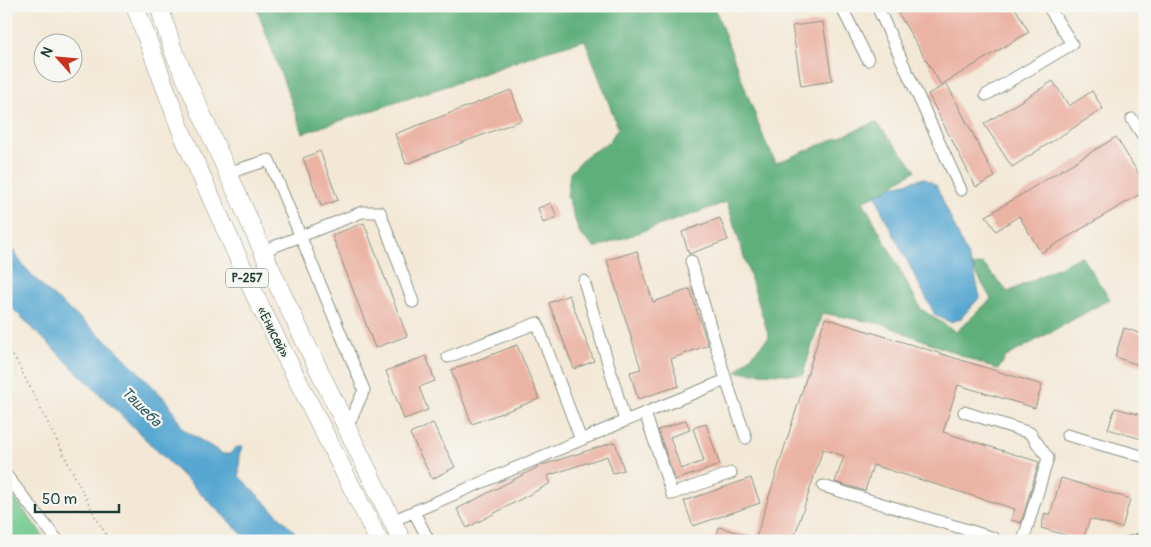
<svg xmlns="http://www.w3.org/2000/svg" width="1151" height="547" viewBox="0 0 1151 547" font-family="Pangolin,sans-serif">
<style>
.green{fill:#74cb90;stroke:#4a8462}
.forest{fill:#5faf7a;stroke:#3f7657}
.water{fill:#57a7d1;stroke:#3b7282}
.building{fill:#ebb3a4}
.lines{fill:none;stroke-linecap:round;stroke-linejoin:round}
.minor-casing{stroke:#899284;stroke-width:13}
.highway-casing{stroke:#899284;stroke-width:19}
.path{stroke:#899284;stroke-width:2;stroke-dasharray:1 4;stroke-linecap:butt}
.minor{stroke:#fff;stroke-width:11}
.highway{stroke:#fff;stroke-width:18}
.rail-casing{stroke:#1f3d34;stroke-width:5}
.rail{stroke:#f6f6f2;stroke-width:3;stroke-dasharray:9;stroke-linecap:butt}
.labels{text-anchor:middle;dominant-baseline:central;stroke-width:4.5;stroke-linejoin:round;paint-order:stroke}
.shield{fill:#f6f6f2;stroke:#60746d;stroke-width:1}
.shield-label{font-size:12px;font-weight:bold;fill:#1f3d34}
.street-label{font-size:14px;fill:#1f3d34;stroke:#f6f6f2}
.water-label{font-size:15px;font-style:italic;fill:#305d63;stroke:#f6f6f2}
</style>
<rect width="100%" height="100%" fill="#f6f6f2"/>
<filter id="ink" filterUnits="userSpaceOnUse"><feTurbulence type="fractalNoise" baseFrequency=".02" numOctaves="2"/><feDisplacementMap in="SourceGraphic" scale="10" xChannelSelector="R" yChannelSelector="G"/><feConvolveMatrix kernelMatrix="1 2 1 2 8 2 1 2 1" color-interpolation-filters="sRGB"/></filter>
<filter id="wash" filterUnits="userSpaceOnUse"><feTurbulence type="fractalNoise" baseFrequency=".0096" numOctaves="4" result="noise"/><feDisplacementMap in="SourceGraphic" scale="20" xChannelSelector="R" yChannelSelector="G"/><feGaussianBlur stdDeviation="1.12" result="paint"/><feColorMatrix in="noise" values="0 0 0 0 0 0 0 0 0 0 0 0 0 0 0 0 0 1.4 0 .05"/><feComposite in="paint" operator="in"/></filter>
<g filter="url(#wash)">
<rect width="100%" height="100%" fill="#f3e8d5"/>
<path class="green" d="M6 487 47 541H6Z"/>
<path class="forest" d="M238 6H714L765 141 776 163 876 122 916 170 880 193 863 201 921 309 956 332 991 299 972 266 983 264 1008 292 1081 256 1110 299 1006 357 998 370 882 324 822 313 803 375 736 372 769 337 727 202 595 248 580 234 567 197 570 173 586 156 609 142 618 128 585 40 542 52 474 77 303 133 256 7Z"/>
<path class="water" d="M924 178 936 185 974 271 980 297 960 319 950 322 935 315 883 214 876 195 891 187Z
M6 234 10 246 23 265 45 289 116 349 168 402 183 429 223 454H230L235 448 243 446 240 452 239 476 295 532 293 533 291 541H249L6 302Z"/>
<g id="blocks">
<path class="building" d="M894 6H1014L1029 32 941 85Z
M823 22 832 81 801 86 792 26Z
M1053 81 1069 106 1092 91 1103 109 1012 167 984 124Z
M947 84 995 177 976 187 928 94Z
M511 90 522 120 406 164 395 134Z
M1116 137 1145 184V191L1041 253 1019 216 996 231 986 216Z
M320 151 338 200 321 206 303 158Z
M551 203 557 217 543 223 538 208Z
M720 218 728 240 689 254 682 232Z
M364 223 407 336 375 348 332 235Z
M637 251 653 302 690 289 708 345 671 359 679 386 638 399 630 372 641 369 607 260Z
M569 295 594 361 574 369 549 303Z
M825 318 1042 385 1035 408 958 385 943 432 1039 462 1021 523 1011 520 1015 509 873 465 865 491 835 482 844 456 823 449 793 541H715L719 527 756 538Z
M1124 328 1145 335V367L1115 357Z
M517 345 539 399 472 424 451 370Z
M426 356 435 381 419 387 428 410 404 419 386 371Z
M1115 408 1145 416V440L1108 429Z
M686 420 690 430 670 437 681 469 704 461 693 428 706 424 720 465 675 480 658 430Z
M433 423 455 467 432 479 410 434Z
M615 442 624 470 613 473 607 456 547 476 551 483 467 528 457 509 542 465Z
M751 478 760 503 693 526 684 501Z
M1061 478 1130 499 1122 528 1090 519 1083 540 1041 528 1045 513 1050 515Z"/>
</g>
</g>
<g filter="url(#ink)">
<use href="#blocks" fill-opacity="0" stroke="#899284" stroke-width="1"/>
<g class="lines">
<g class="minor-casing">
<path id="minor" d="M841 6 868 60
M877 6 961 190
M986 95 1072 44 1048 6
M1132 119 1145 139
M227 173 269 160 364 390 347 428
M263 251 362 212H380L413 302
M691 261 726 380
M584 281 625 421
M448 357 537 323 581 440
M964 412 1030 433 1048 458 1023 541
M645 413 672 494 731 473
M1067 435 1145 457
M6 475 58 541
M823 486 994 538 995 541
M414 512 429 541
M392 521 625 421 726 380 746 438"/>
</g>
<g class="highway-casing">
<path id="highway" d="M135 6 182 133 259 304 379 541
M159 6 173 50 281 292 402 541"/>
</g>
<path class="path" d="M6 349 15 358 95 516 110 541"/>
<use href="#minor" class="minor"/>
<use href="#highway" class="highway"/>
<g class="rail-casing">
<path id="rail" d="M1119 541 1145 534"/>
</g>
<use href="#rail" class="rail"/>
</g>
</g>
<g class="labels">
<rect class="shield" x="226" y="268.5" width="42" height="19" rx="4"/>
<g class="shield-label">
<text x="247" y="278">Р-257</text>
</g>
<g class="street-label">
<text transform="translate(273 332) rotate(63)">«Енисей»</text>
</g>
<g class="water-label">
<text transform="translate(141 407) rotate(45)">Ташеба</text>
</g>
</g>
<rect width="1151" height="547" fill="none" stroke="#f6f6f2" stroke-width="25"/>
<g transform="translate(58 58) rotate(297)"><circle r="24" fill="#f6f6f2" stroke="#a0aca6"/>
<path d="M0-4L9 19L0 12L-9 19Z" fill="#c8321e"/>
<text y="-8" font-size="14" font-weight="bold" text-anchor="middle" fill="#1f3d34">N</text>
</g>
<path d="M35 504v8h84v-8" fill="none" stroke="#1f3d34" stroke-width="2.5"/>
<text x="42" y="504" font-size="15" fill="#1f3d34" stroke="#f6f6f2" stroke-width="4" paint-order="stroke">50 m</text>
</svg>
